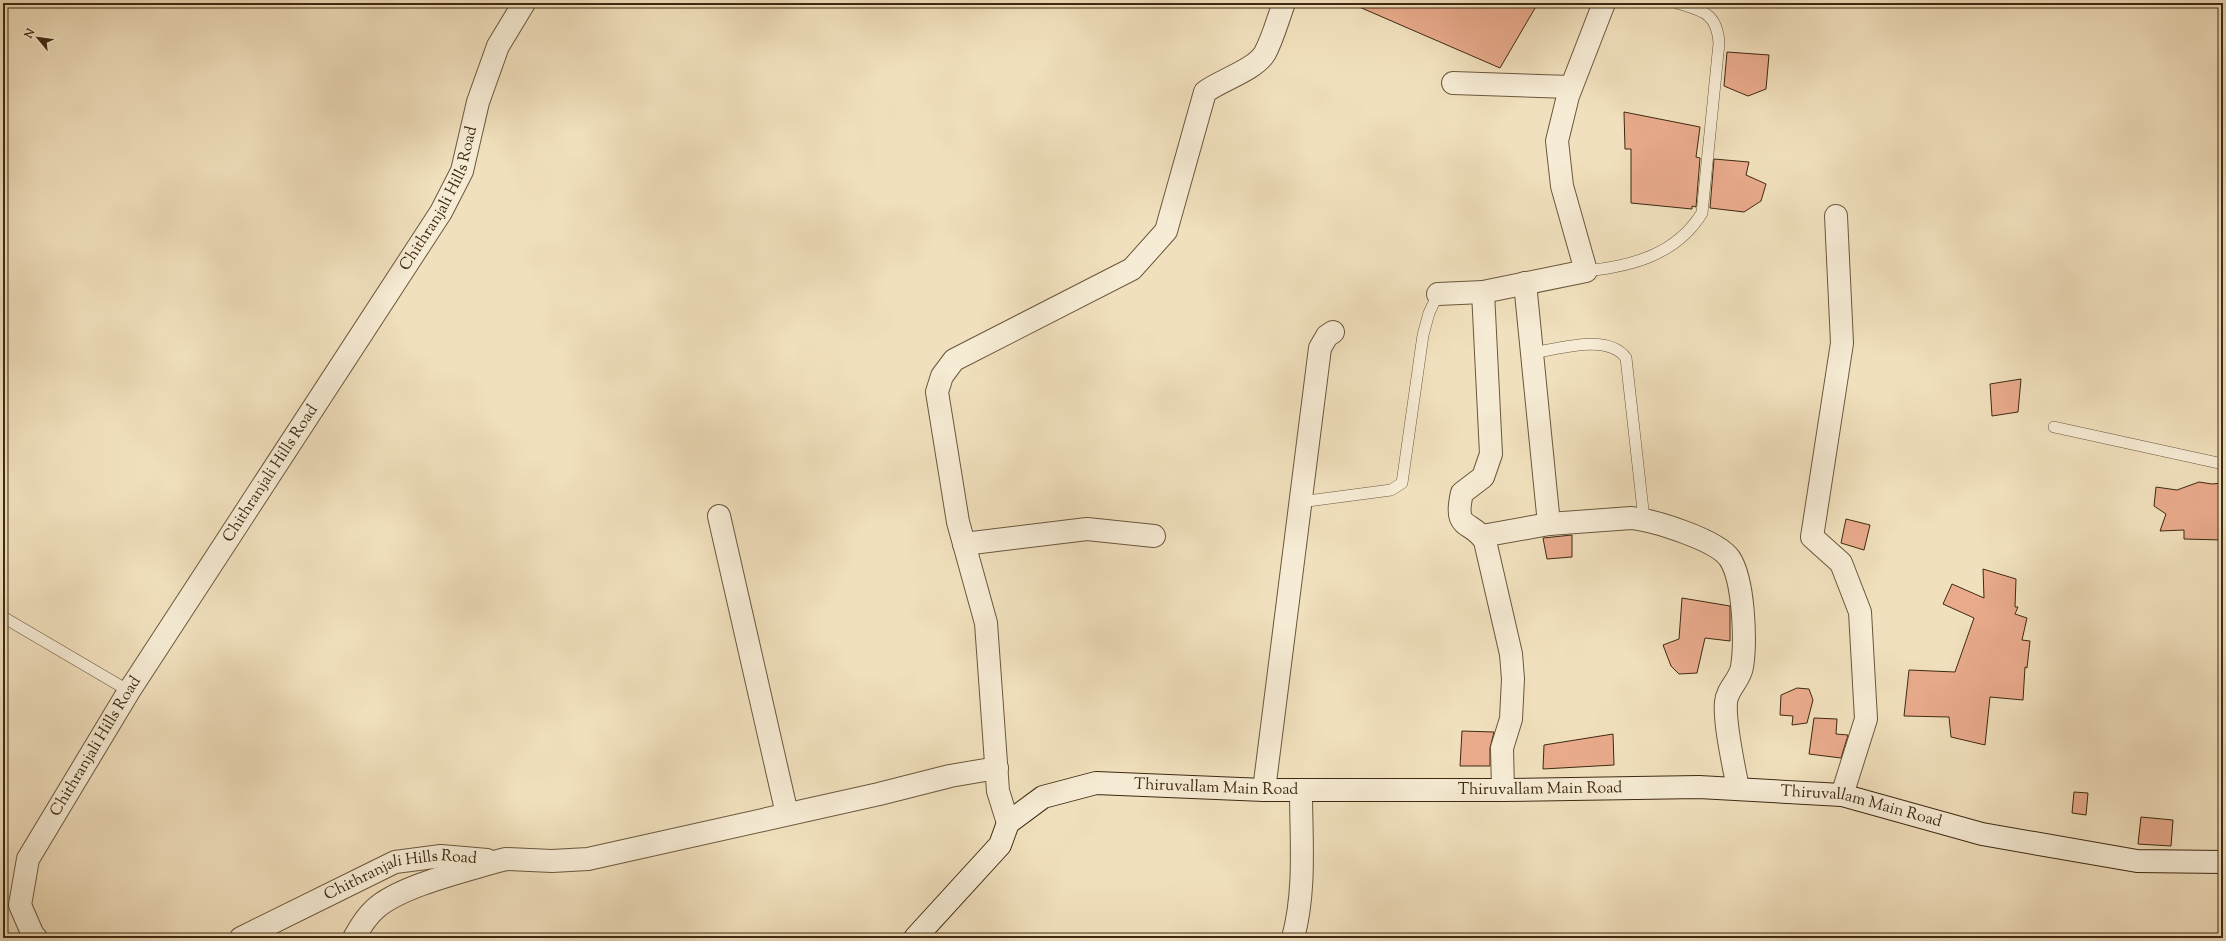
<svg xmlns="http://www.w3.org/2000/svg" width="2226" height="941" viewBox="0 0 2226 941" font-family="'Sorts Mill Goudy',serif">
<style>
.building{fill:#e9ab8c;stroke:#3e2911}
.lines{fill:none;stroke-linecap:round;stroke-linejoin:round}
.lane-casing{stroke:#6b573c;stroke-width:12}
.street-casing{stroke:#6b573c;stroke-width:24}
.secondary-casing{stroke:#3e2911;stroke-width:24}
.lane{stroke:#f6ebd4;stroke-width:11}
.street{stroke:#f6ebd4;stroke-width:22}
.secondary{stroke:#f6ebd4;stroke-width:22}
.labels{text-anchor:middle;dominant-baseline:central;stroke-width:3;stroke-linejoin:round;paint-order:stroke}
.street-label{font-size:16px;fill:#3e2911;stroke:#f6ebd4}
</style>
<rect width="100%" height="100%" fill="#f1e0bd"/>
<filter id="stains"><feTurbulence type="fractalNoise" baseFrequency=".005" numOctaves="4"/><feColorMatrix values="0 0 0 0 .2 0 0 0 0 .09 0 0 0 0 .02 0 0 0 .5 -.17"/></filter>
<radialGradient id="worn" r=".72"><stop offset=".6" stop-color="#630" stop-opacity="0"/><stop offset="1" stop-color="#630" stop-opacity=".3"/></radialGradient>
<path class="building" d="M1350 3H1538L1500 68Z
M1727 52 1769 55 1766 89 1748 96 1724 86Z
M1624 112 1700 127 1696 157 1700 158 1696 207 1692 206V209L1631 203V149H1625Z
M1714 159 1749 162 1746 175 1766 184 1761 201 1744 212 1710 208Z
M2021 379 2018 412 1992 416 1990 384Z
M2199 482 2212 484 2223 483V540L2184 539V530L2160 531 2166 514 2154 506 2156 487 2177 490Z
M1846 519 1870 525 1864 550 1841 543Z
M1572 535V557L1547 559 1543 538Z
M1983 569 2016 579 2015 607H2018L2015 614 2027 618 2022 640 2030 641 2027 668 2025 667 2023 700 1990 697 1985 745 1951 737 1949 717 1904 716 1909 670 1955 672 1974 618 1943 604 1952 584 1984 598Z
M1682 598 1730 606V641L1705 638 1697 673 1679 674 1671 666 1663 645 1679 639Z
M1797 688 1809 689 1813 700 1807 723 1792 725 1793 716 1780 715 1781 695Z
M1814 718 1837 719 1836 734 1848 735 1841 758 1809 754Z
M1462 731 1494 732 1490 748V766H1460Z
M1613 734 1614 765 1543 769 1544 745Z
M2074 792 2088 793 2086 815 2072 813Z
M2141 817 2173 820 2171 846 2138 844Z"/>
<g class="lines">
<g class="lane-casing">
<path id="lane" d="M1586 271C1632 266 1676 255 1702 213L1719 43C1717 13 1703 11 1677 3
M1532 353C1559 349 1608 333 1626 358L1644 519
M2054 427 2223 464
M1300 502 1391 490 1402 483 1423 335 1429 313 1438 294
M3 617 129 691"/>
</g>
<g class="street-casing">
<g id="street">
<path d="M1453 83 1571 87"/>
<path d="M1836 216 1842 343 1812 537 1841 563 1860 612 1866 719 1842 795"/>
<path d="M1525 283 1549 524"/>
<path d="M1483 292 1491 454 1483 477 1462 493C1453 532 1471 519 1485 541L1511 654 1513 679 1511 719 1502 748 1503 790"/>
<path d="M1438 294 1483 292 1586 271 1562 186 1557 141 1568 96 1604 3"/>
<path d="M719 516 787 814"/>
<path d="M1482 536 1549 524 1631 518C1653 520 1718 540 1730 559 1744 581 1746 641 1742 667 1740 680 1727 689 1726 702 1724 724 1734 766 1738 789"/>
<path d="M964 544 1087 529 1154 536"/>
<path d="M1264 790 1320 348 1327 336 1333 332"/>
<path d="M1008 823 998 791 986 623 958 522 937 392 942 376 954 360 1132 269 1166 231 1205 92C1221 80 1255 70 1265 53 1273 38 1278 19 1284 3"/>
<path id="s1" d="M36 938 33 935 20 905 28 859 129 691 441 212 462 171 478 102 498 46 524 3"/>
<path id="s2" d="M241 938 395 862 441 856 487 860"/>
<path d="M354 938C360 927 366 917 375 909 400 886 465 871 498 861L506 859 552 861 588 859 879 794 950 776 997 768"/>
<path d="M1293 938C1306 890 1301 839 1301 790"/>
</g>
</g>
<g class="secondary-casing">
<g id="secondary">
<path id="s3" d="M915 938 1000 845 1008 823 1043 797 1096 783 1264 790H1503L1699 787 1842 795 1982 834 2137 861 2223 862"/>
</g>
</g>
<use href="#lane" class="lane"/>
<use href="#street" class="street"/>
<use href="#secondary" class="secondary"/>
</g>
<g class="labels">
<g class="street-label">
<text stroke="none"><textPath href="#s1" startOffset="863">Chithranjali Hills Road</textPath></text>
<text stroke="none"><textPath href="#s1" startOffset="539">Chithranjali Hills Road</textPath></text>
<text stroke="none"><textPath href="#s1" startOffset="215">Chithranjali Hills Road</textPath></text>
<text stroke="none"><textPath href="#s3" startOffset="368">Thiruvallam Main Road</textPath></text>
<text stroke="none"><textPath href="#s3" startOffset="692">Thiruvallam Main Road</textPath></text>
<text stroke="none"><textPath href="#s3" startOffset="1015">Thiruvallam Main Road</textPath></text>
<text stroke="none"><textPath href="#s2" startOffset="174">Chithranjali Hills Road</textPath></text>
</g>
</g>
<rect width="2226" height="941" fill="none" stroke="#f1e0bd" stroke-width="16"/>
<rect x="4" y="4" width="2218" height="933" fill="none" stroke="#3e2911" stroke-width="2"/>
<rect x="8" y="8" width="2210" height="925" fill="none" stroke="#3e2911"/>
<g transform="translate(38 38) rotate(299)" stroke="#f6ebd4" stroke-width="3" paint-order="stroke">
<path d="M0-3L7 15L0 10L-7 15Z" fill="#3e2911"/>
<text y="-6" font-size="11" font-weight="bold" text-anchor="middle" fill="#3e2911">N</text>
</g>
<rect width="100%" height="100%" filter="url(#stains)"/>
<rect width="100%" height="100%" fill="url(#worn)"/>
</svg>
